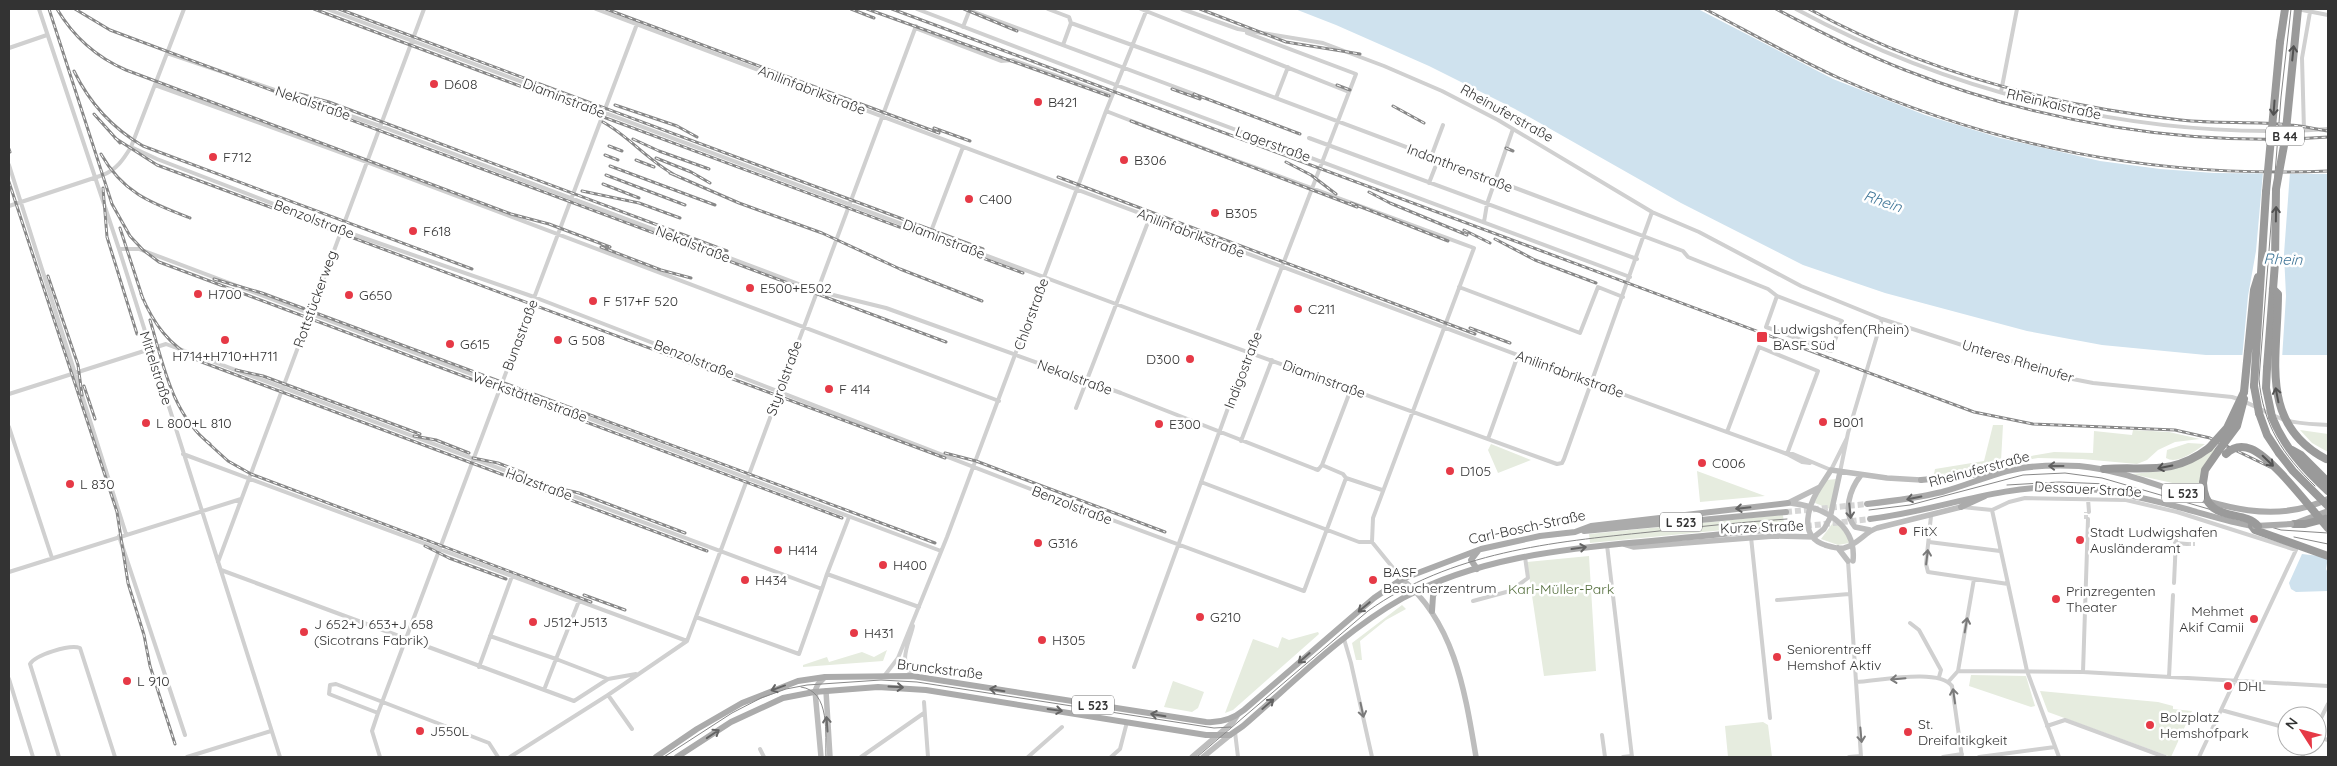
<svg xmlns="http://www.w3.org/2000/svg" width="2337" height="766" viewBox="0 0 2337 766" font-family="Quicksand,sans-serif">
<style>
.green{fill:#e6ecdf}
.water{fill:#cfe2ee}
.pier{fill:#fff}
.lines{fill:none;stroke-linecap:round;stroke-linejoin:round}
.street-tunnel{stroke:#d6d6d6;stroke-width:4;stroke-dasharray:4 2;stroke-linecap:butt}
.primary-tunnel{stroke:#d6d6d6;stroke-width:6;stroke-dasharray:6 3;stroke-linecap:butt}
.street{stroke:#d0d0d0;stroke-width:4}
.secondary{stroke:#bdbdbd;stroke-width:5.5}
.primary{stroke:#ababab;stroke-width:6}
.highway{stroke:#9a9a9a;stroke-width:8}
.tram{stroke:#888;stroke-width:1}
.rail-casing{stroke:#888;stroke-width:3}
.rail{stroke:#fff;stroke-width:1;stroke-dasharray:4;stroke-linecap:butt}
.primary-bridge{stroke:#ababab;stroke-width:6}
.highway-bridge{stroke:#9a9a9a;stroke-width:8}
.oneway{stroke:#525252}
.oneway2{stroke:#636363}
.oneway3{stroke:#6a6a6a}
.oneway4{stroke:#7a7a7a}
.poi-dot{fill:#e63946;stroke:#fff;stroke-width:2}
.labels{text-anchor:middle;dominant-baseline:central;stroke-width:5;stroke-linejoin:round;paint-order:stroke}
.shield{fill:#fff;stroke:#707070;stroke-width:1}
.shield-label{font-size:12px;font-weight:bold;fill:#333}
.poi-label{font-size:14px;fill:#333;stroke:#fff;text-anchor:start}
.street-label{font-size:14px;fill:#333;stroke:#fff}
.park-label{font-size:14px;fill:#56703f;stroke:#fff}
.water-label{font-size:15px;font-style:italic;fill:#3f7597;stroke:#fff}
</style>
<rect width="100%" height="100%" fill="#fff"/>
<path class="green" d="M1993 425H2003L2001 461 2054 452 2093 453 2094 431 2132 435 2133 430 2169 432 2200 439 2175 442 2158 450 2147 460 2137 464 2082 459 2038 458 1966 470 1965 473 1934 474 1935 469 1984 461Z
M2300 430 2328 434V452L2312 443Z
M2188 443 2205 444C2196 451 2177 465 2166 458L2167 450Z
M1491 444 1531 460 1498 473 1488 450Z
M2214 448 2217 449 2200 482 2201 494 2186 486 2132 474 2171 470 2206 455Z
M1697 471 1765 496 1700 502Z
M1836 479 1830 509 1815 503 1816 496 1827 480Z
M1783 515 1784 524 1590 543 1589 534Z
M1835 520 1847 536 1849 543 1838 545 1821 539Z
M1589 556 1596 671 1544 676 1527 562Z
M1402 605 1406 609 1386 620 1360 641 1362 660H1356L1352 643Z
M1318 632 1319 634 1233 710 1225 713 1253 639 1278 648 1282 637 1289 640Z
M887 650 883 661 803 667V665L827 657 829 662 862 652 874 657Z
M1971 675 2026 676 2035 706 2031 707 1969 686Z
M1173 681 1204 692 1198 708 1192 712 1164 707Z
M2040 691 2158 702 2173 706V709L2192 711 2171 757 2048 712Z
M1763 722 1768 725 1772 757H1728L1725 726Z"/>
<path class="water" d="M1295 9H1698L1833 79 1925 115 2000 138 2100 161 2160 169 2214 173 2328 174V355H2206L2102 345 2027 331 1885 293 1803 265 1681 203 1515 109 1429 66 1336 25Z
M2302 554 2328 557 2326 569 2328 573V591L2296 592 2291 589 2289 583Z"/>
<path class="pier" d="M2263 172H2290L2284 254 2286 296 2282 359H2242L2248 296 2256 251Z"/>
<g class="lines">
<path class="street-tunnel" d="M2086 519V512
M2187 544H2195"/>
<path class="primary-tunnel" d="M1786 512 1867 504
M1788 528 1870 519"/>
<path class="street" d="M39 9 119 249 280 757
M327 9 1148 316 1557 464 1562 463 1564 459 1652 212
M596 9 1592 383 1787 454H1793L1831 470 1847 438
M917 9 1116 85 1630 277
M966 9 1194 94
M1048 9 1069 17 1071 23
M1141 9 1349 92
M1182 9 1238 29 1323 43 1384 66 1442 91 1498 120 1652 212 1699 232 1801 286 1882 319 2057 376 2093 383 2232 397C2249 402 2264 412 2282 419 2296 424 2313 424 2328 425
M1796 9C1957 96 2145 141 2328 129
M2297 9 2328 15
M1071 23 1204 71 1683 251 1688 257 1768 289 1777 296 1842 321 1831 351 1766 327 1777 296
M963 27 970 9
M915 28 1001 61 1013 60 1112 96
M1063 45 1071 23
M9 48 47 35
M167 53 380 126 817 291 886 308 1121 393 1315 469 1318 470 1322 465
M155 85 367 162 999 401
M2001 92 2017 9
M1276 98 1288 67
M1106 111C1228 159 1351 202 1474 248L1373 518 1372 542 1402 579
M2304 130 2302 58 2310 12
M1309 138 1637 259
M131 147 157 159 341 230 534 297 1077 507 1304 591 1346 478
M1431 157 1443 125
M9 165 126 534
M1429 183 1438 160
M9 206 103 175C117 169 123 160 131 147L184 9
M1484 222 1487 204 1513 129
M930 234 963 147
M119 249H139L941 551
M1459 287 1580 333 1598 287 1623 297
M1351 389 1322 465 1343 474 1346 478 1382 490
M9 394 166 344 822 589 827 574 919 607
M1076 408 1150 217
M9 427 52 558
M1727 432 1759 347 1818 371 1787 454
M1488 439 1518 355
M1241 441 1272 360
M183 454 687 641
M1787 454 1802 462 1810 463
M1840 472 1848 433 1882 319
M1201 482 1359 542H1372
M2088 499 2089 512
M1962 507 1992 510 2009 502 2025 498 2126 500 2177 512 2296 550 2199 757
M1992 510 2027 671 2059 757
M1931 516 1926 564 1928 572 2008 584
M119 536 185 735
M1751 537 1770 718
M1929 542 2000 551
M2175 543 2187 544
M1607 545 1632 757
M1848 561 1861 757
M218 562 424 9
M221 570 574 701 608 679 636 674
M9 572 241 499
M827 574 849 517
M2174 583 2176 539
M1777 600 1849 594
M579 601 556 659 608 679
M1473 601 1510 591 1528 578 1525 557
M696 617 799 654 822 589
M1910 623 1919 630 1941 670 1939 677
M490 636 556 659 544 690
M1344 639 1351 663 1372 757
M479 667 512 576
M1134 667 1232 397 1356 74 1247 33
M1958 671 1974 579
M2083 672 2088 519
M885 675 898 658 947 537 1106 111 1147 9
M912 676C898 660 909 644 913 626
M2169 677 2173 595
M9 679 33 757
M1949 681 1958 671 2083 672 2328 686
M1856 682C1878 681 1939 668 1952 686L1962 757
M608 695 687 641 916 26
M924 702 928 757
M2221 710 2287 728
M378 713 329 694 330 685 336 684 489 743 498 757
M2047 726 2065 720 2165 757
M2317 726 2328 704
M1235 732 1238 757
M1602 735 1605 757
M2317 737 2328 740
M760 749 764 757
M59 757 30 664C35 655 70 644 80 648L115 757
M187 757 271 731
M380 757 372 731 378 713 637 24
M510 757 608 695 632 729
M861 757 924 713
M1028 757 1062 727
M1111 757 1120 749 1127 722
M1623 757 1632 756
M1849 757 1861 756
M1943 757 1962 754
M1979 757 2055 747
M2302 757 2307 746"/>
<path class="secondary" d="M1861 475C1850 489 1842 512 1855 527L1870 530
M1820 487C1809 504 1797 536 1825 545 1832 547 1838 549 1844 548 1857 545 1865 532 1877 528L1961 507
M1788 503 1820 487 1831 470 1887 478 1921 480
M1790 503C1821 506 1857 523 1853 561
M1624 544 1634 547 1774 536 1814 537 1824 529 1830 518 1840 472
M1838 548 1848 561
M1402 579C1455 623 1465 692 1476 757
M826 691 830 757
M821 757 815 691 818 684 825 677
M1192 757 1233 722 1237 716
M1203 757 1230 735"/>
<path class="primary" d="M1921 480 1981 474 1993 475
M1867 504C1893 501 1917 498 1942 492 1964 486 1985 477 2007 471 2030 465 2055 465 2079 466 2162 473 2245 539 2328 499
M1961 507 1985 496
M1870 519C1936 511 1998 485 2066 487 2107 489 2146 498 2186 509 2208 515 2229 522 2252 526
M2296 523 2328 511
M1584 531 1786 512
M1477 569 1471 560 1478 551
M1432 611 1433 596 1440 581
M656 757 697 729 742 703 798 681 825 677 912 676 1206 722C1221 723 1233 719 1244 710L1374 598 1402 579 1481 549 1540 536 1575 532 1591 526 1788 503
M677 757 731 722 783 698 814 692 878 687 926 690 1206 735H1230L1243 726C1294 682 1344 631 1403 598 1475 559 1560 549 1641 542 1690 537 1739 532 1788 528"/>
<path class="highway" d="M2280 42 2285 9
M2267 368 2275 263
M2254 386 2266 192
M2244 392 2254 290 2258 277
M2259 413 2267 435 2279 453
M2272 417C2284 447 2305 470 2328 491
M2292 450 2301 455 2328 482
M2104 469C2146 466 2172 476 2209 448
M2203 483 2205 470 2219 450
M2294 524H2305L2328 518
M2252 526 2255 530 2328 556"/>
<path class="tram" d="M2291 9 2281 97 2259 379C2263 425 2283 455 2315 486
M2007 485 2059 482 2107 484
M1869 510 1910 505 2023 475 2065 473 2102 478 2281 530 2328 533
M2294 537 2328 544
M801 687C831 691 825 735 826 757
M664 757 732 713 761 698 786 689 807 685 881 680 917 682 1214 728 1231 727
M1197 757 1368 611C1451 552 1552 542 1650 532 1696 527 1742 522 1787 519"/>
<g class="rail-casing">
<path id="rail" d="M49 9 112 204 130 236 143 250 159 262 842 518
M57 9C73 36 96 57 126 70L511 214 549 224 610 247
M75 9 110 30 946 342
M314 9 576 107
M339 9 983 249
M606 9 939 133
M851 9 874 18
M867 9 1109 96
M892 9 1974 412 2033 424 2175 430 2210 438 2270 467
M964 9 1017 31
M1200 9 1286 42 1360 54
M1705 9C1749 32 1793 57 1839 78 1997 148 2155 178 2328 171
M1776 9C1818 31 1861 53 1905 70 2039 122 2185 147 2328 137
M1809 9C1923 71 2052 106 2181 120 2217 124 2254 121 2291 125 2303 126 2316 129 2328 131
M74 71C90 104 112 128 143 146L472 269
M1337 85 1350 90
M1172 89 1200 99
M300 94 329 102 727 251
M1194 94 1300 134
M571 105 1023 273
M615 105 677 126 697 137
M1393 106 1424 123
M94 114 120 143
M1131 121 1357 207
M603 122C630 137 649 162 677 176
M934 128 970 141
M115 138 157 165 945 458
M633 139 659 151 709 169
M609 146 622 151
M1506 148 1513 151
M9 149 10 152
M101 154C123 193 151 203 190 218
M605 155 618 160
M656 158 691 172 710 183
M636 160 654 167
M1286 162 1311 175 1336 194
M610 166 715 205
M670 173 739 203 822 233 900 269 982 301
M606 175 685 205
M1058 177 1475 334
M9 182 117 512 128 583 144 635 150 666 175 744
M603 184 639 198
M103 188 107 237 137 334
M582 191 639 203 680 218
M1369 192 1390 203 1467 235
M1351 203 1448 241
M120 228 143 299
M1464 230 1490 243
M1495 239 1535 260 1596 283
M601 247 661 270 691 278
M48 276 78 365 82 395
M214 279 262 293 935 543
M141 294C153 323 169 346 199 361L707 551
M150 320C163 363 172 415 210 444
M1470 328 1510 343
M236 370 263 376 420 434
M84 386 95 419
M414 436 436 440 469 453
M206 441 228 461 251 474 591 602
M945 453 976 461 1165 532
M473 458 498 463 524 473
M545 485 579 493 685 533
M425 546 449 558 506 579
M584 595 625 610"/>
</g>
<use href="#rail" class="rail"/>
<path class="primary-bridge" d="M2255 526 2291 524"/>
<path class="highway-bridge" d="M2266 192 2280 42
M2275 263 2276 189 2285 140 2298 9
M2273 289 2278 294C2278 357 2258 423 2326 459
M2267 368 2266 388 2272 417
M2254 386 2259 413
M2209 448 2227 428 2244 392
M2219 450 2237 426 2244 399
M2279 453 2293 471 2328 506
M2226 454C2233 447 2241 445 2251 449 2272 457 2311 509 2328 528
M2203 483C2205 525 2243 508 2258 526"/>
</g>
<defs><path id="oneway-shaft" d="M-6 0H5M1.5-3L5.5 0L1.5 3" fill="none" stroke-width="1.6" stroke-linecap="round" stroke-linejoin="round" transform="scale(1.25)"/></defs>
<g class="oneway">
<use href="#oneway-shaft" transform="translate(2293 53) rotate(-84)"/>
<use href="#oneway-shaft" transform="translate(2274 108) rotate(94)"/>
<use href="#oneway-shaft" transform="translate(2276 214) rotate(-89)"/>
<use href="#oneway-shaft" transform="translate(2277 395) rotate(-101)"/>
<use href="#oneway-shaft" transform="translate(2268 461) rotate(44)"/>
<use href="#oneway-shaft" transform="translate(2165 467) rotate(169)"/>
</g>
<g class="oneway2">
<use href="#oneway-shaft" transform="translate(2056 466) rotate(180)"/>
<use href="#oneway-shaft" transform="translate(1914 498) rotate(169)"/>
<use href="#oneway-shaft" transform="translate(1743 508) rotate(174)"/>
<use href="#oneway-shaft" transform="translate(1579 548) rotate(-8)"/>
<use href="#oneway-shaft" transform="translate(1364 607) rotate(140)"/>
<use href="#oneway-shaft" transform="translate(1304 658) rotate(139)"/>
<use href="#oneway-shaft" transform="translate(896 687) rotate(3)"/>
<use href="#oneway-shaft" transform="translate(778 688) rotate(160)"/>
<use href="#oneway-shaft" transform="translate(997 690) rotate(-171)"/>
<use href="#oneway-shaft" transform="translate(1268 704) rotate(-41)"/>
<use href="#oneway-shaft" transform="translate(1055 710) rotate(8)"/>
<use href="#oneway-shaft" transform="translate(1158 715) rotate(-171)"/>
<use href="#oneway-shaft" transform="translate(713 734) rotate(-34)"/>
</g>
<g class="oneway3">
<use href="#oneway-shaft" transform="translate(1850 511) rotate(84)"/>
<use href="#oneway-shaft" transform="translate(827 724) rotate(-94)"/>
</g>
<g class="oneway4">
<use href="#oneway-shaft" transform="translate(1927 557) rotate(-83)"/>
<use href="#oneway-shaft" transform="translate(1966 625) rotate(-80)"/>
<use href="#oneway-shaft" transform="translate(1898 679) rotate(175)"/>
<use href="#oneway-shaft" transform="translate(1954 696) rotate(-98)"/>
<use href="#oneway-shaft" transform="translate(1362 710) rotate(78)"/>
<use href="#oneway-shaft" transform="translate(1861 735) rotate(85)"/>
</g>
<g class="poi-dot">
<circle cx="434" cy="84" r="5"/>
<circle cx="1038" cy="102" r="5"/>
<circle cx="213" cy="157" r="5"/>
<circle cx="1124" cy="160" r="5"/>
<circle cx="969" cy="199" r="5"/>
<circle cx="1215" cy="213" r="5"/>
<circle cx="413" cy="231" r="5"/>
<circle cx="750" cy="288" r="5"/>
<circle cx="198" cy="294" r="5"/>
<circle cx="349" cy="295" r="5"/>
<circle cx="593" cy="301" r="5"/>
<circle cx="1298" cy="309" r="5"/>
<rect x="1756" y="331" width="12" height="12" rx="2.5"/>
<circle cx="225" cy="340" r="5"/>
<circle cx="558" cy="340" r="5"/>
<circle cx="450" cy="344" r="5"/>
<circle cx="1190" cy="359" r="5"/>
<circle cx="829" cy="389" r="5"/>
<circle cx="1823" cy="422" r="5"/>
<circle cx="146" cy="423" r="5"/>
<circle cx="1159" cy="424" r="5"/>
<circle cx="1702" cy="463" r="5"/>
<circle cx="1450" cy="471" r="5"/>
<circle cx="70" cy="484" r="5"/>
<circle cx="1903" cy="531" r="5"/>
<circle cx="2080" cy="540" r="5"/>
<circle cx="1038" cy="543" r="5"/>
<circle cx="778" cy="550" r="5"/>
<circle cx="883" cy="565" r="5"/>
<circle cx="745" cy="580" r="5"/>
<circle cx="1373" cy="580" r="5"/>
<circle cx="2056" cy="599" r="5"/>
<circle cx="1200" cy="617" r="5"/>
<circle cx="2254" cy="619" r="5"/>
<circle cx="533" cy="622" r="5"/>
<circle cx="304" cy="632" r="5"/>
<circle cx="854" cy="633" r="5"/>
<circle cx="1042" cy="640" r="5"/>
<circle cx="1777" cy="657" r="5"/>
<circle cx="127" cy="681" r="5"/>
<circle cx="2228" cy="686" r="5"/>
<circle cx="2150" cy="725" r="5"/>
<circle cx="420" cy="731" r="5"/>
<circle cx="1908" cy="732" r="5"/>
</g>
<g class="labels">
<g class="shield">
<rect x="2266" y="126.5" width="38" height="19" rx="4"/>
<rect x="2162" y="483.5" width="42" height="19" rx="4"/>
<rect x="1660" y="512.5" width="42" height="19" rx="4"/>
<rect x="1072" y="695.5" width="42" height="19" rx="4"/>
</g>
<g class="shield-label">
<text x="2285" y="136">B 44</text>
<text x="2183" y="493">L 523</text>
<text x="1681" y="522">L 523</text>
<text x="1093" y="705">L 523</text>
</g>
<g class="poi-label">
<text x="444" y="84">D608</text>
<text x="1048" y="102">B421</text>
<text x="223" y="157">F712</text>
<text x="1134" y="160">B306</text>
<text x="979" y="199">C400</text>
<text x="1225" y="213">B305</text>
<text x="423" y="231">F618</text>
<text x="760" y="288">E500+E502</text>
<text x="208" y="294">H700</text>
<text x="359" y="295">G650</text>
<text x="603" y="301">F 517+F 520</text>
<text x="1308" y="309">C211</text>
<text x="1773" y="329">Ludwigshafen(Rhein)<tspan x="1773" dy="16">BASF Süd</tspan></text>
<text x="568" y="340">G 508</text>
<text x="460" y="344">G615</text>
<text x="225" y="356" text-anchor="middle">H714+H710+H711</text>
<text x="1180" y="359" text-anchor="end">D300</text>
<text x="839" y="389">F 414</text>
<text x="1833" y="422">B001</text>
<text x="156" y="423">L 800+L 810</text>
<text x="1169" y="424">E300</text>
<text x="1712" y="463">C006</text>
<text x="1460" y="471">D105</text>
<text x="80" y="484">L 830</text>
<text x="1913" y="531">FitX</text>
<text x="2090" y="532">Stadt Ludwigshafen<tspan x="2090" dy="16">Ausländeramt</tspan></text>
<text x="1048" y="543">G316</text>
<text x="788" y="550">H414</text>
<text x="893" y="565">H400</text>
<text x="1383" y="572">BASF<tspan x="1383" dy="16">Besucherzentrum</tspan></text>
<text x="755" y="580">H434</text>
<text x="2066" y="591">Prinzregenten<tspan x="2066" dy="16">Theater</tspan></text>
<text x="2244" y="611" text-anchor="end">Mehmet<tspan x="2244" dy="16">Akif Camii</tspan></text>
<text x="1210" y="617">G210</text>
<text x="543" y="622">J512+J513</text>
<text x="314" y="624">J 652+J 653+J 658<tspan x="314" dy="16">(Sicotrans Fabrik)</tspan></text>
<text x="864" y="633">H431</text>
<text x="1052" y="640">H305</text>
<text x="1787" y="649">Seniorentreff<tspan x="1787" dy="16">Hemshof Aktiv</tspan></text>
<text x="137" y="681">L 910</text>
<text x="2238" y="686">DHL</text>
<text x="2160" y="717">Bolzplatz<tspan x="2160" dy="16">Hemshofpark</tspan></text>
<text x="1918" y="724">St.<tspan x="1918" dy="16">Dreifaltikgkeit</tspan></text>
<text x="430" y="731">J550L</text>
</g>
<g class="street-label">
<text transform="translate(812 90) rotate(21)">Anilinfabrikstraße</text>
<text transform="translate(564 98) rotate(21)">Diaminstraße</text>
<text transform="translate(313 103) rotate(19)">Nekalstraße</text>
<text transform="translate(2054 104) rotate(13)">Rheinkaistraße</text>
<text transform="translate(1507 113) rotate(29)">Rheinuferstraße</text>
<text transform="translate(1273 144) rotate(20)">Lagerstraße</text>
<text transform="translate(1460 168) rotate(21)">Indanthrenstraße</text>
<text transform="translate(314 219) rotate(21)">Benzolstraße</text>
<text transform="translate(1191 233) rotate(21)">Anilinfabrikstraße</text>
<text transform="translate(944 239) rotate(21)">Diaminstraße</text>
<text transform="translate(693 244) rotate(21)">Nekalstraße</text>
<text transform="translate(315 299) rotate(-70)">Rottstückerweg</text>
<text transform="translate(1031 314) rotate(-70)">Chlorstraße</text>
<text transform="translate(520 335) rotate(-69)">Bunastraße</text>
<text transform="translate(694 359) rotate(21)">Benzolstraße</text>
<text transform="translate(2018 361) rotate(17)">Unteres Rheinufer</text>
<text transform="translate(156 368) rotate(72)">Mittelstraße</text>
<text transform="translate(1243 370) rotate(-69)">Indigostraße</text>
<text transform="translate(1570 374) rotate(20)">Anilinfabrikstraße</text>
<text transform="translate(1075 377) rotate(20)">Nekalstraße</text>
<text transform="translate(784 378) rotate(-70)">Styrolstraße</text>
<text transform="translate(1324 379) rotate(20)">Diaminstraße</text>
<text transform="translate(530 397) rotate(20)">Werkstättenstraße</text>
<text transform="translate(1979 469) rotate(-15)">Rheinuferstraße</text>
<text transform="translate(539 484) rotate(20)">Holzstraße</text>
<text transform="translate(2088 489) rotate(3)">Dessauer Straße</text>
<text transform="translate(1072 505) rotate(21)">Benzolstraße</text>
<text transform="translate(1527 527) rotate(-12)">Carl-Bosch-Straße</text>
<text transform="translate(1762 527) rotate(-2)">Kurze Straße</text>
<text transform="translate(940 669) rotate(7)">Brunckstraße</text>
</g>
<g class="park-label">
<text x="1561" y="589">Karl-Müller-Park</text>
</g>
<g class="water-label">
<text transform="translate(1883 201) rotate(19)">Rhein</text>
<text transform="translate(2283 259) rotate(2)">Rhein</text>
</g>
</g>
<rect width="2337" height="766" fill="none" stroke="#333333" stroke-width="20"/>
<g transform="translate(2302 731) rotate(306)"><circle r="24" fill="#ffffff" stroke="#adadad"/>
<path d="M0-4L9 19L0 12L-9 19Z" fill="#e63946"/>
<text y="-8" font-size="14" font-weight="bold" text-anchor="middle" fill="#333333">N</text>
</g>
</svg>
